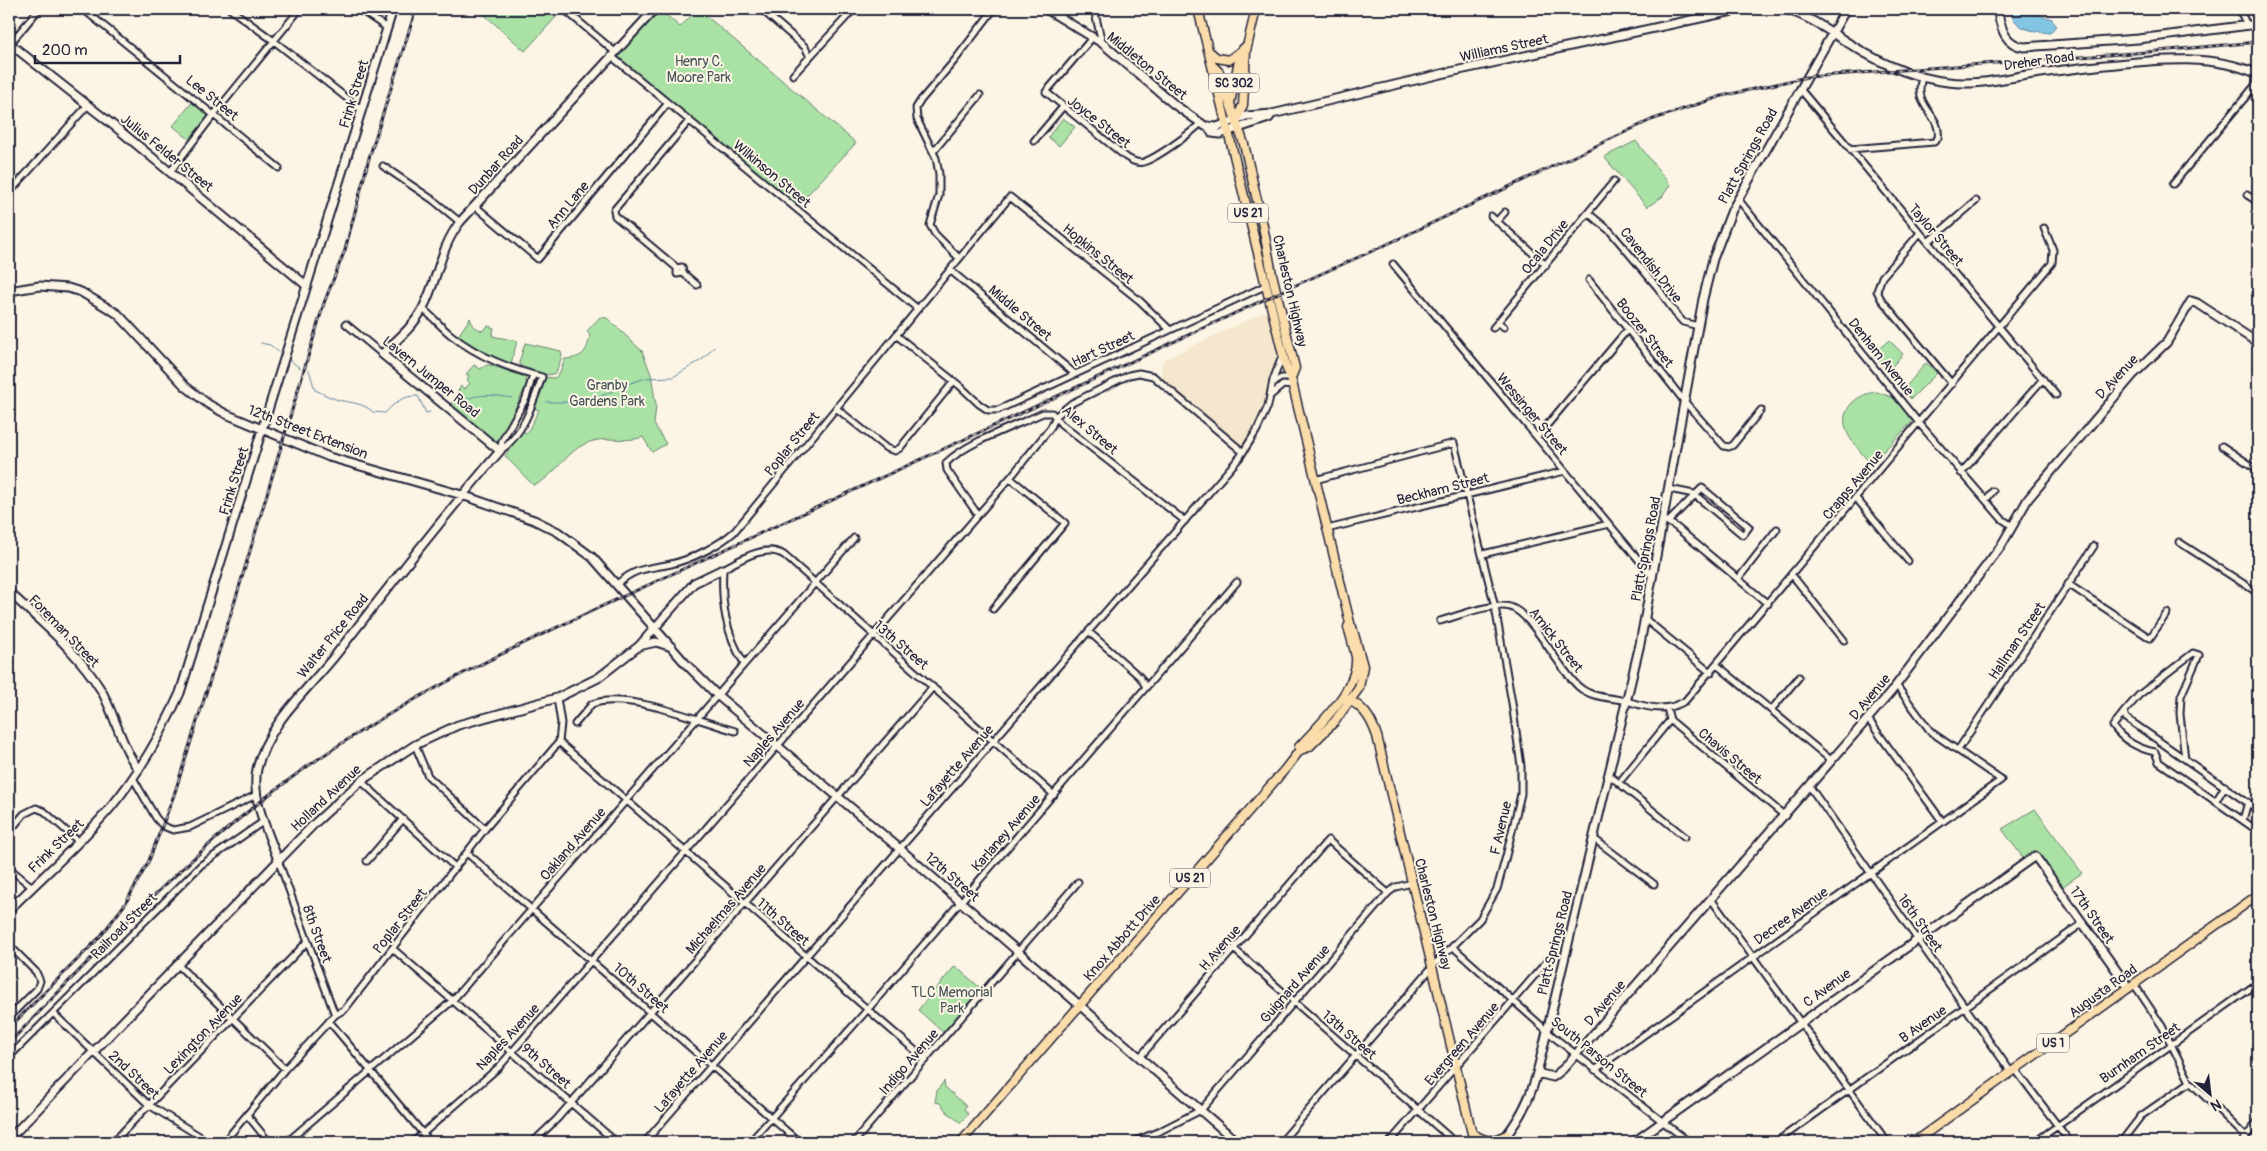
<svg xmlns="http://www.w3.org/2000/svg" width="2267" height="1151" viewBox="0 0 2267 1151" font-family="Pangolin,sans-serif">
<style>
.built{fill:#f4e7cd}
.green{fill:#aae2a5;stroke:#668270}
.water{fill:#83c6e4;stroke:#5c84a0}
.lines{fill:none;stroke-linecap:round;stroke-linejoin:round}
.stream{stroke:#5c84a0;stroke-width:1}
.street-casing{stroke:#22223b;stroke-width:9}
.secondary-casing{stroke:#22223b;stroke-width:11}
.primary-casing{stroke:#22223b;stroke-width:11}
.street{stroke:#fcf5e5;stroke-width:5}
.secondary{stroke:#fcf5e5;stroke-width:7}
.primary{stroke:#faddab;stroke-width:8}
.rail-casing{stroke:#22223b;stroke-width:3}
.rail{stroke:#fcf5e5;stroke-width:1;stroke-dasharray:4;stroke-linecap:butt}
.labels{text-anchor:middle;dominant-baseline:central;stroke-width:4;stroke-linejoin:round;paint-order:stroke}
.shield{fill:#fcf5e5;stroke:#63616e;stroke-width:1}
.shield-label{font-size:12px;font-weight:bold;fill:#22223b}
.street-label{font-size:14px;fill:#22223b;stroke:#fcf5e5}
.park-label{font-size:14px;fill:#445256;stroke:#fcf5e5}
</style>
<rect width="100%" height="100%" fill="#fcf5e5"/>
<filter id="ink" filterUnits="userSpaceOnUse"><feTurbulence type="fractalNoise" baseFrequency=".02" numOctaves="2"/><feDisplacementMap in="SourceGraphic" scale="10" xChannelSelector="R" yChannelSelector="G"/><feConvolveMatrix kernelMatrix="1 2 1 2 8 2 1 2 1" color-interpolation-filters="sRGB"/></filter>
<g filter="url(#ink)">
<path class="built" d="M1272 308 1283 354 1268 406 1243 452 1159 381 1163 360Z"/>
<path class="green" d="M478 9H551L558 15 525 51Z
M655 9H659L680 27 698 9 856 143 795 208 611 56Z
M194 100 212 114 190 140 173 126Z
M1063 118 1075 127 1059 146 1048 137Z
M1636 141 1670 185 1662 197 1647 207 1604 157Z
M600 317 607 318 642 351 651 374 656 406 654 424 666 444 652 452 643 437C624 444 604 433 581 446 566 454 548 483 533 485L505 456 522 431 527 433 539 410 532 407 542 377 555 378 560 372 565 359C582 358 587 353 590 336L587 331Z
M470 318 473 326 482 331 488 326 494 328 492 336 517 341 511 364 485 355 458 336Z
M1889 340 1903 354 1888 371 1874 353Z
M525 343 561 351 562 356 556 373 548 375 522 368 519 363Z
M1926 363 1937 373 1911 399 1903 390Z
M474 365 480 369 487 365H490L525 377 527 384 499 441H495L451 404 461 386 465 389 470 383 467 380 469 376 466 374Z
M1877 392 1894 398 1913 421 1873 462H1869C1862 453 1849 440 1846 429 1839 408 1859 393 1877 392Z
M2035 809 2082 873 2059 889 2035 856 2026 862 2002 829Z
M955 966 985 992 947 1036 918 1010Z
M944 1081 945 1087 966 1106 964 1109 968 1114 961 1123 947 1112 940 1103 935 1102 937 1091Z"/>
<path class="water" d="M2010 9H2018L2052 19 2056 26 2050 33C2032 31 2014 30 2010 9Z"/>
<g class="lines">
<path class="stream" d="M261 343 270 345 281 354
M287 358 300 368
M309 370 315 390C320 392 325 395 330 397 345 404 360 400 373 412L385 413C394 403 404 395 418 396L426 413 430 412
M546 402H580L602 396 624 385 646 378 673 377 703 359 714 347
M458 404C474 392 493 395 512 398"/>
<g class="street-casing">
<path id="street" d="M83 9 279 168
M230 9 274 41 362 110
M359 9 387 28
M564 9 615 52
M761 9 805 47 810 57
M1094 9 1102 43
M2239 9 2247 25
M1092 38 1046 92 1126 157C1132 161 1138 164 1144 162 1158 157 1190 134 1201 123
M9 45 39 9
M611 56 918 309
M793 75 854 9
M1800 89 2056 395
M1034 141 1062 108
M1850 149 1934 142 1938 138C1942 114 1912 107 1922 78
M933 152 980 95
M383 166 433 200 460 222
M170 172 215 113 300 9
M2173 184 2258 82
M9 193 88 105
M2247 195 2258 202
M1738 199 1919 423 2002 519 2011 525
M475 206 538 259 668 103
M1588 213 1610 231 1658 288 1675 313 1683 322 1698 326
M1491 216 1546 265
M1497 221 1505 212
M1920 233 1882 277 1877 291 1881 299 1952 384
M1928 242 1976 201
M959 258 935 234 930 225 939 195V174L936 158 917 119 916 108 921 100 955 60 994 9
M1393 264 1653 577
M677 268 615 216 614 210 689 121
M950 270 1075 374
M683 273 677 274V268L682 267 683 273 697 285
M1589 280 1684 401 1724 446 1729 447 1733 445 1761 410
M423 309C433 317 441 327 451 335 479 357 508 368 542 377 533 403 524 434 500 451
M1498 322 1504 327
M346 324 382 354
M1493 328 1614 181
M896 335 960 386 979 404 988 410H998L1267 285
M1273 383 1281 378H1291
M1271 395 1283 385 1292 386
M836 408 886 448 895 451 900 448 954 381
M1537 437 1628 329
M2222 446 2258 470
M500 451 502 441 526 398 533 375
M1961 473 2043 379
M1856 498 1908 561
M1986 500 1993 491
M978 515 947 470 946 463C967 442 1015 426 1043 413H1052L1061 424 1185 521
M1666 521 1676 527 1768 604
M1668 522 1702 488 1749 527 1743 535 1694 494 1669 489
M1327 529 1565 471
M2179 542 2258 593
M1483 554 1609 524
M1792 575 1844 640
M1738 579 1777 529
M617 584C637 567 647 569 671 564 692 559 718 546 734 532L1010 197 1140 301 1170 330
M2068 584 2150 638 2167 613
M993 609 1065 523 1010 478
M1645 619 1711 673
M1440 621C1458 616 1493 602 1510 607 1532 613 1559 670 1579 687 1593 699 1613 697 1630 702 1649 708 1667 712 1685 701L2052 263 2053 250 2044 228
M1089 632 1140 677 1146 687
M744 663C726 634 721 604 723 569 740 560 765 543 784 555L1054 795
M1717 665 1832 761
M1667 708 1670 720 1785 816
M1771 710 1799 677
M2124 712 2113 726C2122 740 2139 749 2155 752L2159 762 2258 831
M1868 719 1942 821
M575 724 592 704C627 691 700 721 735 731
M559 742 926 1060
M415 745 428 776 485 829
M1958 750 2094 546
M2185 759 2180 714 2181 696 2199 655 2193 653 2139 695 2124 712 2126 718 2258 810
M1609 775 1685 837
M133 778 156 818 163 826 173 830 190 827 256 795
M1622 779 1670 720
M361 781 456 868
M1810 787 2011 1072
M2216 801 2225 786
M2243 820 2248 802
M9 832 24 814 36 808 44 811 79 842
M1593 838 1654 884
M467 853 799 1142
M278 860 335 1015
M367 861 403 819
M9 868 32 887
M1711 899 1887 1142
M9 945 36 972 40 981 37 989 9 1017
M1453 947 1555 1038 1689 1142
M393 949 616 1142
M1234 949 1449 1137
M178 965 285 1069
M2134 984 2162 1026 2190 1082 2246 1137
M53 1013 149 1105 209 1142
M329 1021 430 1142
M9 1057 201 865 264 821
M1140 1057 1328 840 1388 893
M2015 1069 2070 1142
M1595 1070 2001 780 1931 732 1896 685
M247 1115 269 1142
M113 1142 308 941
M224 1142 285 1069 335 1015 345 1009 485 829 559 742 561 723 557 698
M287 1142 452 1001 854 538
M413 1142 499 1067 512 1052 1010 478 1051 427 1056 416 1072 403 1129 375 1139 373 1153 376 1243 452
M533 1142 557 1119 933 687
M645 1142 1240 457 1257 430 1268 406 1273 380 1283 354
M750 1142 868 1009 1237 582
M854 1142 1078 882
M1133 1142 1160 1131 1201 1110 1388 893 1396 887 1412 883
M1281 1142 1433 966 1480 919 1497 889 1506 856 1521 794V766L1512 703 1495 607 1454 443 1315 480
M1390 1142 1549 959
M1776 1142 2083 923
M2035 1142 2258 983
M2121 1142 2141 1116 2190 1082
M2242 1142 2258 1121"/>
</g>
<g class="secondary-casing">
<path id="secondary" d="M1046 9 1102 43 1175 105 1205 126 1217 127 1246 116 1272 114 1441 74 1742 9
M1784 9C1810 16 1830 32 1853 46 1882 64 1914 78 1948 82 1976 86 2006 78 2034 74 2058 70 2082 68 2105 65 2156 60 2211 53 2258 74
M1997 9C2001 26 2003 44 2024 47L2138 39 2258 24
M9 43 118 129 307 286
M1208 126 1212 133 1220 134 1269 118 1272 114
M9 291 39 286 68 288 81 292 118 314 185 386 208 404 226 414 329 457 462 495 534 520 558 532 592 557 686 664 717 695 900 849 1237 1142
M9 592C41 622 78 652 101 690 113 710 125 756 139 769
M639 646 656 642 672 647
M278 860C268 832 251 800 257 769 268 722 309 689 338 652 391 584 444 516 500 451L382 354C397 340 414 326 423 308 438 279 440 248 460 222L655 9
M9 910C43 876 80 844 111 807 140 772 162 733 180 693L393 9
M1537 1073 1553 1077 1563 1069 1891 692 2001 546 2028 499 2133 375 2167 342 2191 301 2197 303 2258 343
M9 1139 315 823 361 781 415 745 458 725 557 698 598 678 639 646 694 583 723 569
M1501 1142C1519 1121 1530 1100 1537 1073L1640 644 1703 299 1713 259 1732 210 1846 9
M1634 1142 2035 856 2129 988"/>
</g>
<g class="primary-casing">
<path id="primary" d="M1211 53 1217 58 1229 60 1241 51
M1214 67 1219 72 1244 144 1263 226 1272 274 1295 368 1291 378
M1230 103 1241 51 1245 47
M1236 121 1243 105 1246 51 1256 9
M1342 698C1362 703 1371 718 1377 736L1474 1142
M1300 750 1309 747 1335 721 1359 688 1363 666 1352 627
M1472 1133C1487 1143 1491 1142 1507 1135
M961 1142 1286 768 1300 750 1299 747C1319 725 1359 688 1356 657 1354 647 1351 637 1348 627L1350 623 1291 378 1286 367 1198 9
M1914 1142 2258 895"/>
</g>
<use href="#street" class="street"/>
<use href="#secondary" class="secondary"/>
<use href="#primary" class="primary"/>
<g class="rail-casing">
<path id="rail" d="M9 1028 100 937 125 904 148 863 174 795 238 591 324 303 345 250 369 158 416 9
M9 1043C100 950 188 853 294 776 422 683 570 622 713 555 904 467 1097 379 1287 289L1379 248 1651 120 1722 96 1807 77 2147 52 2258 42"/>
</g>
<use href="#rail" class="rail"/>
</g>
</g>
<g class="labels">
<g class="shield">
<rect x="1209" y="73.5" width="50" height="19" rx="4"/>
<rect x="1228" y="203.5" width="40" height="19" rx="4"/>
<rect x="1170" y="868.5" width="40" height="19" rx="4"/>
<rect x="2037" y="1033.5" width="32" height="19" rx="4"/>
</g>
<g class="shield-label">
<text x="1234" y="83">SC 302</text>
<text x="1248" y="213">US 21</text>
<text x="1190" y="878">US 21</text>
<text x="2053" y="1043">US 1</text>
</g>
<g class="street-label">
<text transform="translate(1504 48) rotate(-12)">Williams Street</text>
<text transform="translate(2039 61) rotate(-8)">Dreher Road</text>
<text transform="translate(1147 66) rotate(39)">Middleton Street</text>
<text transform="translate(354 94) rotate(-73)">Frink Street</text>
<text transform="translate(212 98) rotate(39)">Lee Street</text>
<text transform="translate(1099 122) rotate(38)">Joyce Street</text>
<text transform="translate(167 153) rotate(39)">Julius Felder Street</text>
<text transform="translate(1748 156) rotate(-61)">Platt Springs Road</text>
<text transform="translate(496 165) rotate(-48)">Dunbar Road</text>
<text transform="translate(772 174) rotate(40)">Wilkinson Street</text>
<text transform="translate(568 205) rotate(-50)">Ann Lane</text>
<text transform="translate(1936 235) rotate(50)">Taylor Street</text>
<text transform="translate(1545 247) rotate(-51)">Ocala Drive</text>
<text transform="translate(1098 254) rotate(39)">Hopkins Street</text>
<text transform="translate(1651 265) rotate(52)">Cavendish Drive</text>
<text transform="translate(1290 291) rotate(77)">Charleston Highway</text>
<text transform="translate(1020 313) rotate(40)">Middle Street</text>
<text transform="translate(1645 333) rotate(52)">Boozer Street</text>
<text transform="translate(1103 349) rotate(-25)">Hart Street</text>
<text transform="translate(1881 357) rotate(51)">Denham Avenue</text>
<text transform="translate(431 377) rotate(39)">Lavern Jumper Road</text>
<text transform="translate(2117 377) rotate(-47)">D Avenue</text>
<text transform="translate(1532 414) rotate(50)">Wessinger Street</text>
<text transform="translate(1090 430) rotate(40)">Alex Street</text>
<text transform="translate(308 432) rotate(21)">12th Street Extension</text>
<text transform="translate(792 444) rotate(-51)">Poplar Street</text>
<text transform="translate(234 481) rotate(-73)">Frink Street</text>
<text transform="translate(1853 485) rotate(-50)">Crapps Avenue</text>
<text transform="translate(1443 489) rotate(-14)">Beckham Street</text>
<text transform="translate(1646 549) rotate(-79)">Platt Springs Road</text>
<text transform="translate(64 631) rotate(46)">Foreman Street</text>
<text transform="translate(333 636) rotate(-51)">Walter Price Road</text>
<text transform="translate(1556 640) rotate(52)">Amick Street</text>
<text transform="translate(2017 641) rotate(-56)">Hallman Street</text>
<text transform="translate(901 645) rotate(41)">13th Street</text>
<text transform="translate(1870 697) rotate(-50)">D Avenue</text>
<text transform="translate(774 733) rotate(-49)">Naples Avenue</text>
<text transform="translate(1730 756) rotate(40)">Chavis Street</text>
<text transform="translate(957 766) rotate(-49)">Lafayette Avenue</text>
<text transform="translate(326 798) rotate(-43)">Holland Avenue</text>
<text transform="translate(1501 828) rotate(-77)">F Avenue</text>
<text transform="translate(1006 833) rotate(-49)">Karlaney Avenue</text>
<text transform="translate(573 844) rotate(-49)">Oakland Avenue</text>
<text transform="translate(56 846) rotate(-44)">Frink Street</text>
<text transform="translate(952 877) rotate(41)">12th Street</text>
<text transform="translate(726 909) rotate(-49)">Michaelmas Avenue</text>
<text transform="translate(1433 914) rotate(76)">Charleston Highway</text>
<text transform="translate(2092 915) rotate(55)">17th Street</text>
<text transform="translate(1791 916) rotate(-36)">Decree Avenue</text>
<text transform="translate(400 921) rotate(-52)">Poplar Street</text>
<text transform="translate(783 922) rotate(41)">11th Street</text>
<text transform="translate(1920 923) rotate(55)">16th Street</text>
<text transform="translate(124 926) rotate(-45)">Railroad Street</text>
<text transform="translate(317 934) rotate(70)">8th Street</text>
<text transform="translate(1122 938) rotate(-49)">Knox Abbott Drive</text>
<text transform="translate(1555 943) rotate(-76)">Platt Springs Road</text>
<text transform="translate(1220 948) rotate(-49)">H Avenue</text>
<text transform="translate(1295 984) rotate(-49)">Guignard Avenue</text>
<text transform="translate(641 988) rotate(41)">10th Street</text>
<text transform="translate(1827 988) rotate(-36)">C Avenue</text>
<text transform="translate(2103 991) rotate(-36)">Augusta Road</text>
<text transform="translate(1605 1003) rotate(-49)">D Avenue</text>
<text transform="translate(1923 1024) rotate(-35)">B Avenue</text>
<text transform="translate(203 1034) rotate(-46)">Lexington Avenue</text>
<text transform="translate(1349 1035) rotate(41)">13th Street</text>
<text transform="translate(508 1037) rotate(-47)">Naples Avenue</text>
<text transform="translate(1462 1044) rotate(-49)">Evergreen Avenue</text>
<text transform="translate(2140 1053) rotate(-35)">Burnham Street</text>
<text transform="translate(1599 1057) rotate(39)">South Parson Street</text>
<text transform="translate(909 1062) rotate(-49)">Indigo Avenue</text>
<text transform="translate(546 1066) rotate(41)">9th Street</text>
<text transform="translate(691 1072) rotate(-49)">Lafayette Avenue</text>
<text transform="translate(134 1075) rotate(43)">2nd Street</text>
</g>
<g class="park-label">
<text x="699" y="61">Henry C.<tspan x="699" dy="16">Moore Park</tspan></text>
<text x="607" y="385">Granby<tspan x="607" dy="16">Gardens Park</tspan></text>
<text x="952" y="992">TLC Memorial<tspan x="952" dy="16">Park</tspan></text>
</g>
</g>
<rect width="2267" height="1151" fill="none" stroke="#fcf5e5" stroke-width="30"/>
<rect x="15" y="15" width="2237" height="1121" fill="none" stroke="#22223b" stroke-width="2" filter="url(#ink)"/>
<g transform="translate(2210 1094) rotate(152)" stroke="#fcf5e5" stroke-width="4" paint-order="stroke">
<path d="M0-4L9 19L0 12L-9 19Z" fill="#22223b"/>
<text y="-8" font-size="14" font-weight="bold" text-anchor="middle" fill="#22223b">N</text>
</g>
<path d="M35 55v8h145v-8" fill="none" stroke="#22223b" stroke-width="2.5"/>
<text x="42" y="55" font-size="15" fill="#22223b" stroke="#fcf5e5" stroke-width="4" paint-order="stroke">200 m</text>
</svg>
